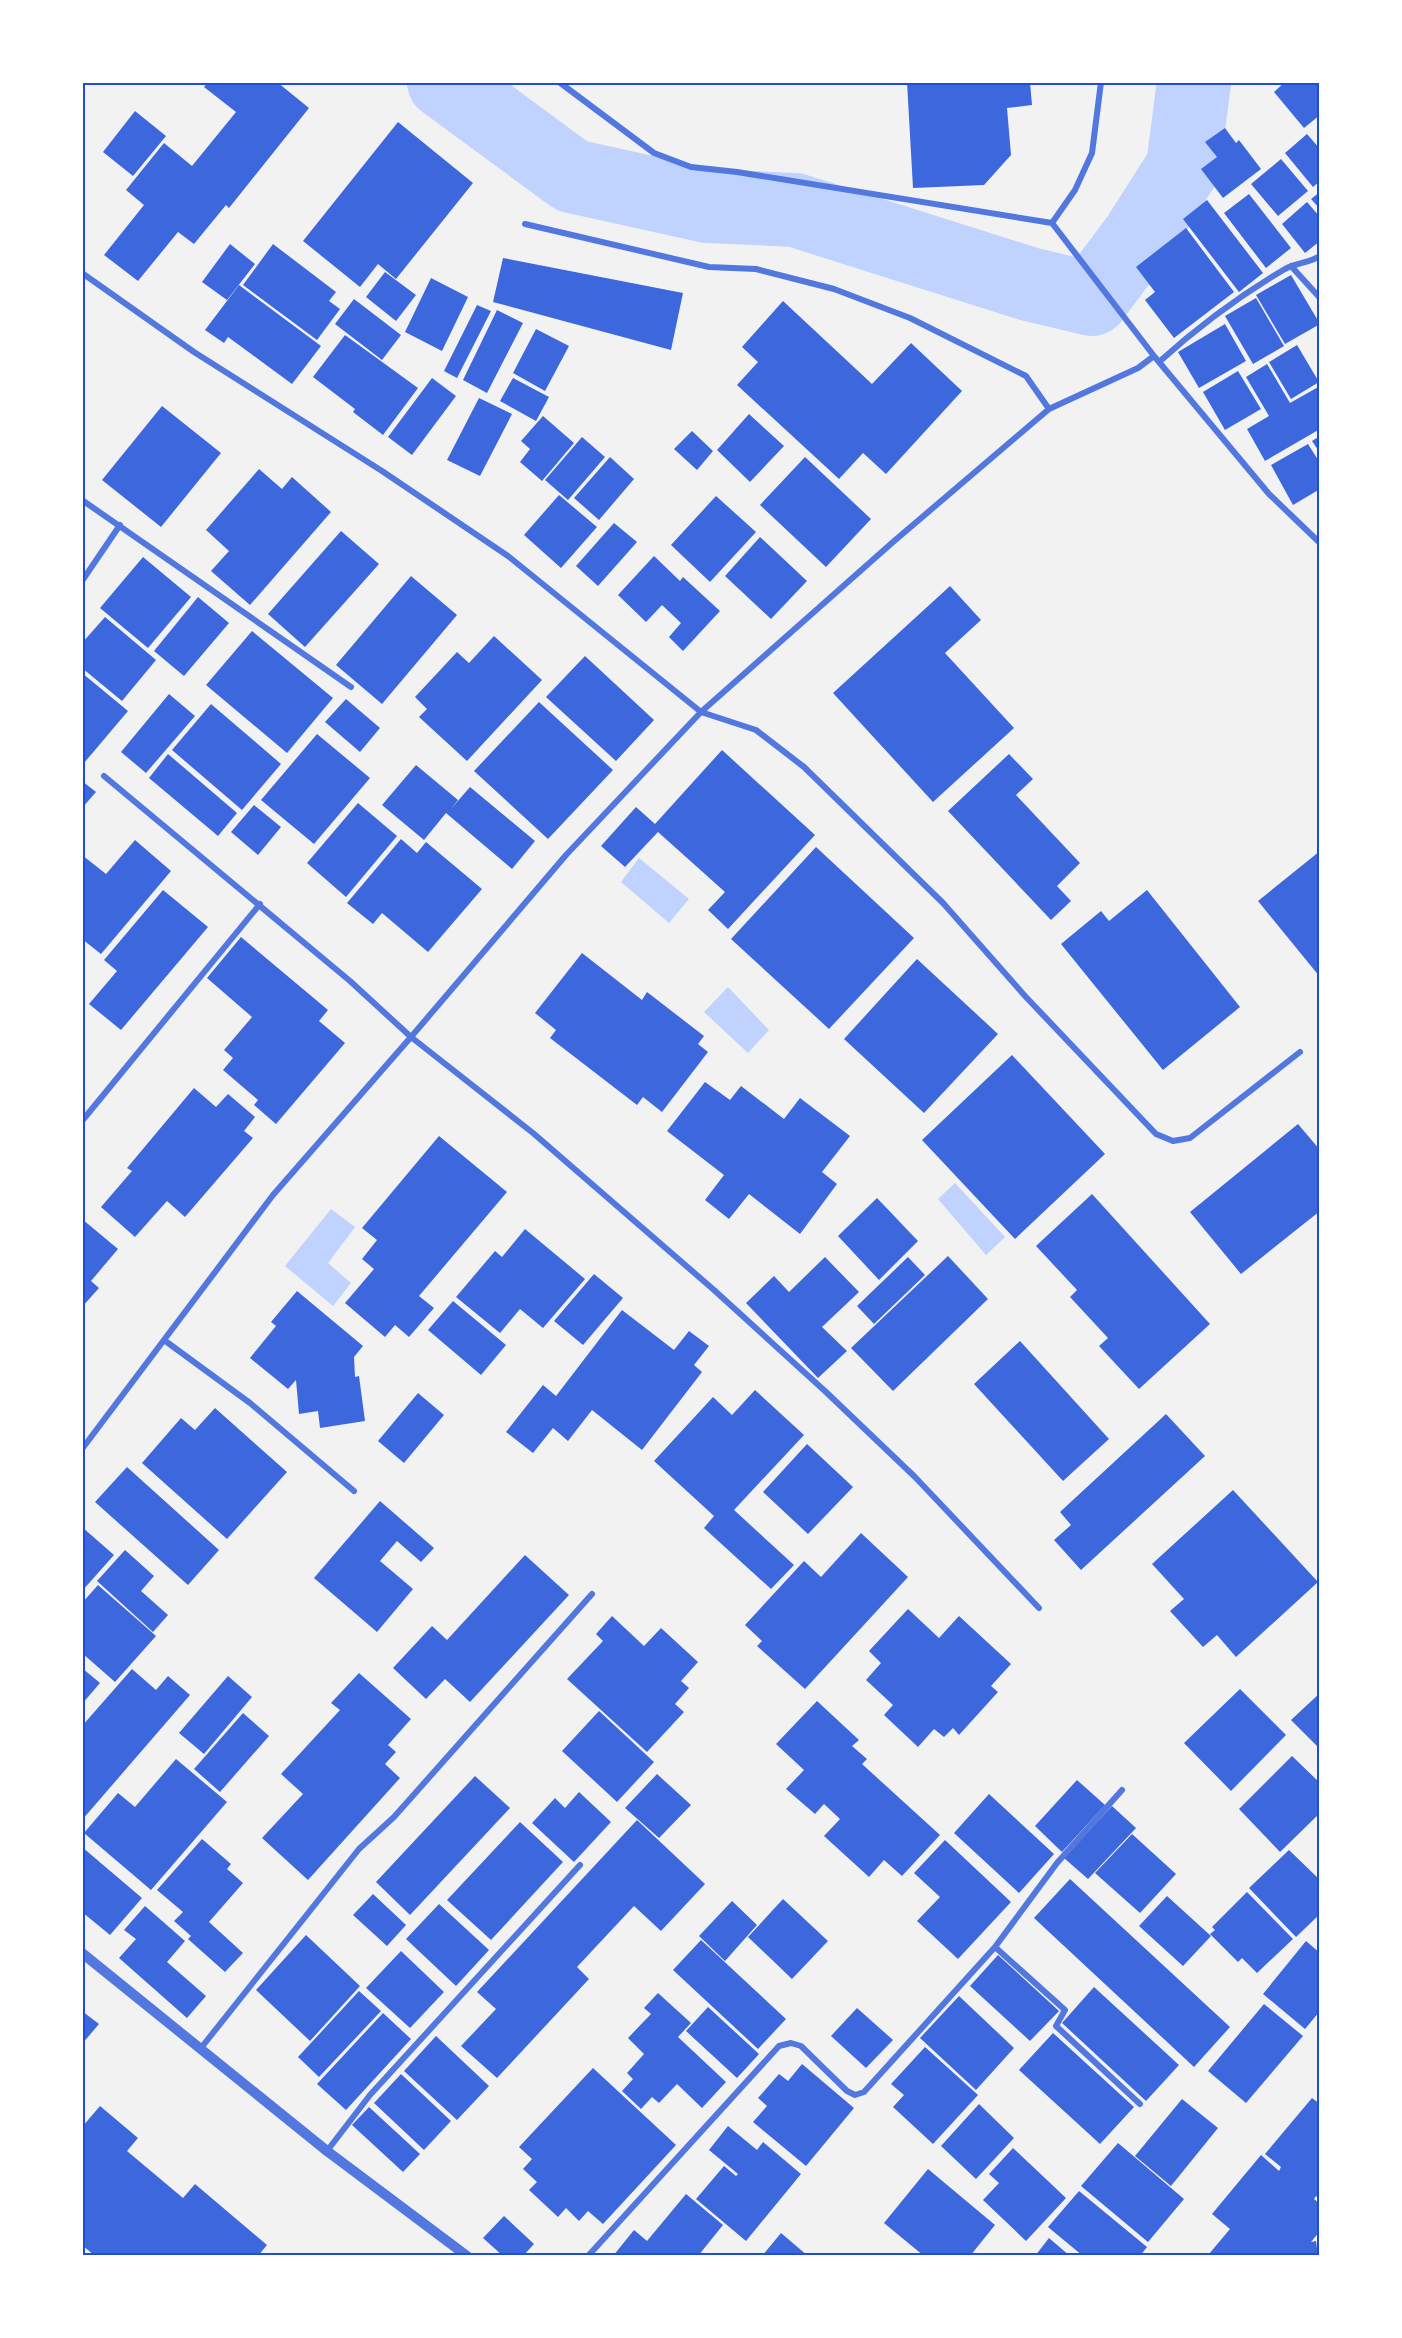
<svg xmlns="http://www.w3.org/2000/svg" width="1402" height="2338" viewBox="0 0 1402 2338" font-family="'Work Sans',sans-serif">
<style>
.water{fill:#bfd3fe}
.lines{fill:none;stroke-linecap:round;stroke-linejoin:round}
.river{stroke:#bfd3fe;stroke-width:74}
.building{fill:#3d67dc}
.minor{stroke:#5277de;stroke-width:6}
.tertiary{stroke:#5277de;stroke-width:10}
.neatline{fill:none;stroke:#1d4ed8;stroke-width:2}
</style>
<rect width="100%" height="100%" fill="#f2f2f2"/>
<path class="water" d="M639 858 689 899 669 923 621 882Z
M728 987 769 1030 748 1053 704 1012Z
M955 1183 1005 1237 986 1255 938 1199Z
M331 1209 355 1227 328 1263 351 1283 333 1306 285 1266Z"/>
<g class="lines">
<path class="river" d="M444 82 572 176 708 206 795 210 1029 284 1092 299 1139 236 1183 167 1194 82"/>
</g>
<path class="building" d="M208 82H277L309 108 229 208 226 205 194 244 178 232 138 281 104 255 144 205 126 190 164 143 192 166 236 112 204 87Z
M907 82H1030L1032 105 1007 108 1011 155 984 185 913 188Z
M1285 82H1320V115L1304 128 1274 92Z
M135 111 166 136 133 176 103 152Z
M398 122 473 183 396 279 378 264 360 287 303 241Z
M1225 128 1236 143 1239 140 1261 169 1223 198 1201 169 1217 157 1205 142Z
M1307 134 1320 149V181L1313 187 1285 153Z
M1281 159 1308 191 1278 216 1251 184Z
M1320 192V209L1311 199Z
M1249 194 1291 248 1266 268 1224 213Z
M1207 200 1263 273 1239 292 1183 219Z
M1307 202 1320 217V241L1305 253 1282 224Z
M1186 228 1234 292 1174 338 1145 300 1155 292 1136 267Z
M230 244 255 264 227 300 202 282Z
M273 244 336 292 329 301 340 309 317 340 243 285Z
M503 258 683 293 671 350 493 302Z
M385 272 416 295 396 321 366 297Z
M1291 275 1320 324 1285 344 1256 295Z
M431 278 468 297 442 351 405 332Z
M239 285 321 346 292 384 228 337 224 343 205 330Z
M1256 298 1284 346 1253 364 1225 316Z
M354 299 401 335 382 360 335 324Z
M783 301 872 384 911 343 962 391 886 474 863 453 839 479 737 385 758 362 742 347Z
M477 305 491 311 457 378 444 371Z
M497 310 523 323 487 393 463 380Z
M1225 324 1246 361 1199 388 1178 352Z
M536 329 569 346 545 391 513 373Z
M345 335 418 388 383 435 353 412 355 409 313 377Z
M1297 345 1319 382 1291 399 1269 362Z
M1267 364 1290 403 1320 386V429L1265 461 1247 429 1269 416 1246 377Z
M1238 371 1261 409 1225 430 1203 392Z
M432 378 456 396 412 455 388 437Z
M513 378 549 397 536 421 500 401Z
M479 398 512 414 480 476 447 460Z
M162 406 221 453 161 527 102 480Z
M749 414 784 446 750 482 717 450Z
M543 416 574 443 542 481 520 462 530 449 521 441Z
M692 431 713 451 697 470 674 449Z
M1320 436V453L1312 441Z
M582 437 605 457 568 500 545 480Z
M1308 444 1320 463V489L1293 505 1271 465Z
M610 457 634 479 599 520 574 498Z
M805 457 871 519 826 567 760 505Z
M259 469 282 489 292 477 331 512 250 605 211 571 229 551 206 530Z
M559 495 597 527 561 568 524 535Z
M716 496 756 532 710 582 671 545Z
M614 523 637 542 598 586 576 566Z
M341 531 379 564 305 647 268 614Z
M760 537 807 581 771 619 725 576Z
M654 556 680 581 683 577 720 611 683 651 669 637 681 623 662 605 646 622 618 595Z
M143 557 191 597 148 648 100 608Z
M411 576 457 615 382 704 336 665Z
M950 586 981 620 945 653 1014 728 933 802 833 693Z
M198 597 229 623 184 676 154 651Z
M105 617 156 660 122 701 82 668V643Z
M252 631 333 698 287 753 206 685Z
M494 636 542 680 467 761 419 717 427 709 415 697 457 652 469 663Z
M585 656 654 720 616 761 546 697Z
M82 673 128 711 84 763 82 762Z
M169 694 195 716 146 773 121 752Z
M346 699 380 728 360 752 325 722Z
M539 702 613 770 548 839 474 771Z
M211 704 281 764 242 810 172 750Z
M317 734 370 778 314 844 261 800Z
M722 750 815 835 728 929 708 910 725 892 658 832 625 867 601 846 636 807 655 824Z
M168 754 237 813 218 836 149 778Z
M1009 754 1033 779 1016 795 1080 863 1057 886 1071 901 1051 920 948 811Z
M416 765 458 800 450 810 470 787 535 841 512 869 446 813 424 840 382 805Z
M82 781 96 792 82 808Z
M358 803 397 836 346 897 307 863Z
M254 805 281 827 258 855 231 832Z
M401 839 417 853 426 842 482 889 428 952 382 913 373 924 347 903Z
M135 840 171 871 101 954 82 939V855L106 874Z
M816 847 914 938 829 1029 731 939Z
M1320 851V977L1258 901Z
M163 890 208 927 121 1030 89 1004 117 971 104 960Z
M1147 890 1240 1007 1163 1070 1061 944 1101 911 1109 921Z
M241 937 328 1010 319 1021 345 1043 276 1124 254 1105 258 1100 223 1070 233 1058 224 1050 252 1017 207 978Z
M582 953 642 1000 647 992 704 1036 698 1044 708 1052 662 1112 643 1097 637 1105 550 1038 556 1030 535 1013Z
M917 959 998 1034 924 1113 844 1039Z
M1012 1055 1105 1154 1015 1239 922 1140Z
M705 1082 730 1100 741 1086 784 1119 800 1098 850 1136 822 1172 837 1184 800 1234 749 1194 729 1219 705 1200 724 1175 667 1131Z
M194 1088 216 1107 228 1094 255 1117 244 1131 253 1138 185 1217 167 1201 135 1237 101 1207 132 1171 127 1168Z
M1298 1124 1320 1150V1211L1241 1274 1190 1212Z
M439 1136 507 1192 419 1296 434 1308 409 1337 395 1325 385 1337 345 1303 374 1269 362 1259 377 1240 362 1228Z
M1092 1194 1210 1324 1139 1389 1099 1346 1108 1338 1070 1297 1077 1290 1036 1246Z
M877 1198 918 1241 879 1280 838 1236Z
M82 1219 118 1249 91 1281 99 1288 82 1307Z
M525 1229 585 1279 543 1328 520 1309 500 1333 456 1297 495 1251 502 1257Z
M948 1256 988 1299 893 1391 851 1348Z
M825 1257 859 1292 822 1327 847 1351 818 1378 746 1303 774 1276 789 1292Z
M908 1257 925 1275 874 1324 857 1306Z
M594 1274 623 1298 583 1345 554 1321Z
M297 1291 363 1346 354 1357 355 1377 359 1376 365 1421 320 1428 318 1411 299 1414 296 1380 288 1389 250 1358 276 1326 271 1322Z
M453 1301 506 1345 481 1375 428 1330Z
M622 1310 674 1350 689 1331 709 1346 694 1365 702 1372 642 1450 592 1410 568 1441 553 1428 533 1453 506 1432 543 1385 556 1396Z
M1020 1341 1109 1439 1063 1481 974 1384Z
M755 1390 804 1435 734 1510 794 1565 771 1589 704 1528 714 1516 654 1461 713 1397 732 1415Z
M418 1393 444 1415 404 1463 378 1441Z
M215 1408 287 1472 227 1539 142 1463 181 1418 195 1430Z
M1166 1414 1205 1456 1081 1570 1054 1540 1071 1525 1060 1512Z
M807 1444 853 1487 808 1534 763 1492Z
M127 1467 219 1550 188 1585 95 1502Z
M1233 1490 1318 1582 1236 1657 1217 1635 1203 1647 1170 1611 1184 1599 1152 1564Z
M380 1501 434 1548 421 1562 397 1541 380 1561 413 1589 377 1632 314 1578Z
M82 1527 114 1555 82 1591Z
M861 1533 908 1577 805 1689 757 1646 762 1641 745 1625 804 1561 821 1577Z
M125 1550 154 1576 141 1591 168 1615 153 1632 97 1581Z
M525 1555 569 1595 470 1702 445 1679 426 1699 393 1668 432 1626 447 1640Z
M98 1585 156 1636 115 1682 82 1653V1603Z
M908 1609 939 1638 959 1616 1011 1664 991 1686 998 1692 959 1735 953 1728 944 1737 934 1729 918 1747 884 1715 893 1705 866 1680 881 1663 869 1651Z
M612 1616 644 1646 661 1628 698 1662 681 1681 689 1688 675 1704 684 1712 647 1752 567 1679 603 1641 596 1634Z
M82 1668 100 1683 82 1704Z
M132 1669 156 1690 168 1676 190 1695 82 1820V1726Z
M359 1673 411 1719 388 1745 396 1752 385 1764 400 1778 308 1880 262 1838 303 1794 281 1774 340 1710 331 1703Z
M228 1676 252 1697 204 1754 179 1733Z
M1240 1689 1286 1735 1231 1791 1184 1743Z
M1320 1693V1749L1291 1720Z
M817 1701 859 1740 852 1746 867 1759 862 1764 940 1835 902 1876 884 1860 869 1877 824 1836 840 1819 824 1804 815 1814 786 1789 804 1770 776 1744Z
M599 1711 654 1762 617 1802 562 1751Z
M243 1713 269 1736 220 1792 194 1769Z
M1292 1756 1320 1783V1813L1280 1852 1239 1809Z
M176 1759 227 1802 151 1890 84 1833 118 1793 135 1807Z
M657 1774 691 1805 659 1838 625 1808Z
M475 1776 510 1808 410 1915 376 1882Z
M1077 1780 1105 1805 1062 1852 1035 1826Z
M579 1792 611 1822 574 1862 532 1823 555 1798 565 1808Z
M989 1794 1054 1854 1019 1893 954 1833Z
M1112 1806 1136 1828 1088 1879 1064 1858Z
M637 1820 705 1884 661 1931 634 1906 577 1967 589 1979 497 2078 461 2046 496 2009 477 1992Z
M520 1822 563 1862 491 1940 447 1900Z
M1132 1834 1176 1874 1140 1913 1095 1873Z
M202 1839 231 1864 227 1869 243 1883 209 1922 243 1953 225 1972 188 1939 191 1936 174 1921 183 1912 157 1890Z
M945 1840 1011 1902 958 1959 917 1921 940 1897 914 1873Z
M82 1847 142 1898 110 1935 82 1912Z
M1289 1850 1320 1880V1914L1296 1937 1249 1888Z
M1070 1879 1230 2027 1194 2067 1034 1918Z
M1247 1892 1293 1939 1257 1973 1242 1958 1238 1962 1210 1934 1215 1930 1212 1927Z
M373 1894 406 1925 387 1946 353 1915Z
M1167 1896 1211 1936 1183 1966 1139 1926Z
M783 1899 828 1941 792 1979 748 1937Z
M732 1901 757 1925 725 1961 699 1936Z
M439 1904 489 1950 456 1986 406 1939Z
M145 1906 185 1941 167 1962 206 1996 187 2018 119 1958 136 1939 124 1930Z
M306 1935 360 1986 310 2041 256 1990Z
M701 1940 786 2019 758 2049 673 1970Z
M1306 1941 1320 1953V2011L1305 2029 1263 1994Z
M401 1951 444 1992 410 2028 366 1988Z
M998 1955 1059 2011 1030 2041 970 1986Z
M1094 1987 1179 2065 1146 2101 1062 2023Z
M359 1991 381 2011 319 2077 298 2057Z
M658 1993 691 2023 678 2037 726 2082 702 2108 677 2084 659 2103 652 2097 641 2109 622 2091 633 2079 627 2073 644 2054 628 2038 651 2014 644 2008Z
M959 1996 1014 2048 976 2090 920 2038Z
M1264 2004 1303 2036 1246 2103 1208 2071Z
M708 2007 759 2054 737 2078 686 2031Z
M857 2008 893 2040 866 2068 831 2036Z
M82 2011 99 2024 82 2044Z
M383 2013 411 2039 346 2110 317 2084Z
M1053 2033 1134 2107 1100 2144 1019 2070Z
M436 2036 489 2086 457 2120 404 2071Z
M925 2047 978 2095 933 2144 893 2107 904 2095 891 2084Z
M802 2064 854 2108 806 2166 753 2122 767 2106 758 2098 779 2074 788 2081Z
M593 2068 676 2145 603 2224 588 2211 579 2221 566 2208 558 2217 529 2190 537 2182 523 2169 532 2159 519 2147Z
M401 2074 451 2121 424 2150 374 2103Z
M1312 2098 1320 2104V2199L1316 2196 1314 2199 1320 2204V2231L1311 2242 1316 2241 1318 2256H1211L1209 2254 1230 2229 1212 2214 1261 2155 1279 2171 1281 2167 1265 2154Z
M1182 2099 1218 2128 1171 2186 1135 2156Z
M979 2104 1014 2138 976 2179 941 2146Z
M100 2106 138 2138 127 2151 183 2198 195 2184 267 2245 258 2256H95L82 2245V2127Z
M369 2107 420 2154 403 2172 352 2125Z
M728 2126 757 2150 763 2142 801 2174 746 2241 696 2199 724 2166 736 2176 738 2174 709 2150Z
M1118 2143 1184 2199 1148 2242 1081 2186Z
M1013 2148 1066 2198 1026 2241 983 2200 999 2183 989 2174Z
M928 2169 995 2225 970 2256H924L884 2223Z
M1079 2191 1147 2247 1140 2256H1083L1048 2227Z
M686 2194 723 2225 698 2256H613L634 2230 647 2241Z
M504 2216 534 2244 523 2256H503L483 2238Z
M781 2233 808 2256H762Z
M1049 2238 1070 2256H1035Z"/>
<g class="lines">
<path class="minor" d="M559 82 654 153 691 167 737 172 1052 223 1154 356 1269 494 1320 543
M1052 223 1075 190 1092 153 1101 82
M525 224 709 267 756 269 834 289 910 318 1026 376 1049 409
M1291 266 1320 298
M82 273 194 352 382 471 508 556 701 712 756 730 804 767 943 903 1025 996 1156 1134 1173 1141 1190 1138 1300 1052
M1159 362C1199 326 1239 296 1285 269 1296 263 1309 263 1320 256
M82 500 351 687
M82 581 120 525
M104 776 350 981 411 1037 533 1133 714 1290 826 1392 915 1477 1039 1608
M82 1121 260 904
M164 1340 250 1403 354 1491
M82 1449 273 1195 411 1037 566 855 701 712 893 542 1049 409 1138 368 1154 356
M995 1947 1065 2010 1056 2026 1140 2104
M201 2048 359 1849 394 1817 592 1594
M327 2151 370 2095 580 1865
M588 2256 779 2046 791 2043 801 2046 847 2091 855 2095 864 2092 995 1947 1057 1863 1122 1790"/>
<path class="tertiary" d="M82 1953 327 2151 467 2256"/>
</g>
<rect width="1402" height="2338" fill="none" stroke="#ffffff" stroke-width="168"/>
<rect x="84" y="84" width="1234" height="2170" class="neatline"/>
</svg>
